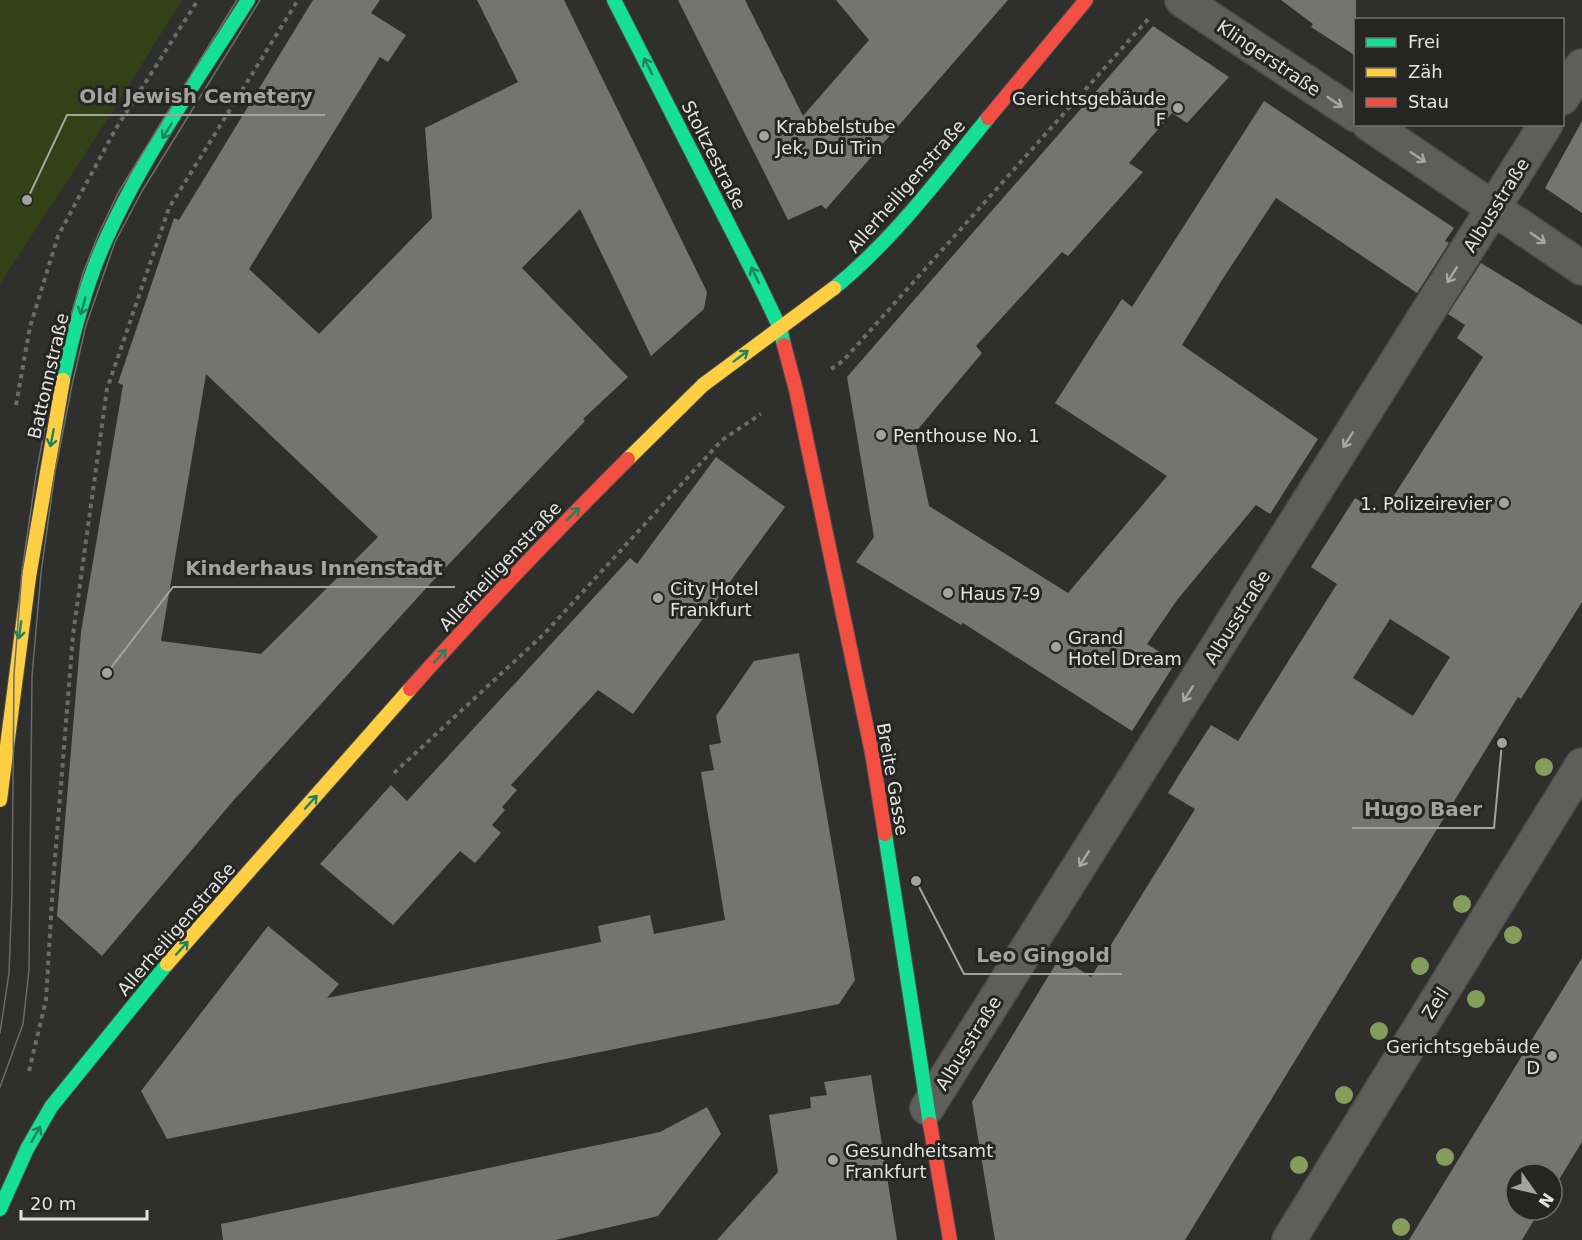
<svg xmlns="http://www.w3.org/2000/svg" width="1582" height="1240" viewBox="0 0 1582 1240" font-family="'DejaVu Sans',sans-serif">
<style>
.green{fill:#324116}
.building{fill:#747473;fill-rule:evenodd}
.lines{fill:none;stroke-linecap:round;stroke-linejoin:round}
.street-casing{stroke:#4c4c4b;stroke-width:36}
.fast-casing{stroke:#4c4c4b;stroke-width:16}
.slow-casing{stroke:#4c4c4b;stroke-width:16}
.jam-casing{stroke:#4c4c4b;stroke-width:16}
.path{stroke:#6b6b6a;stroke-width:4;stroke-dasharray:4.5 4.5;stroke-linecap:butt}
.street{stroke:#5e5e5d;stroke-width:33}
.fast{stroke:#16e098;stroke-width:14}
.slow{stroke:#ffcf43;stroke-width:14}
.jam{stroke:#f24e42;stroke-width:14}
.tram{stroke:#6b6b6a;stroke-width:1.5}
.tree{fill:#849d5b}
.oneway{stroke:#1e835e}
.oneway2{stroke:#a7a7a6}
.poi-dot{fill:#a3a4a2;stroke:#252623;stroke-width:2}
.labels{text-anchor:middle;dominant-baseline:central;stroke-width:6;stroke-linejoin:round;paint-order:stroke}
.street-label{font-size:18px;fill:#e2e3e1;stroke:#252623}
.poi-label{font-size:18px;fill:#e2e3e1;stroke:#252623;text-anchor:start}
.leader{fill:none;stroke:#a3a4a2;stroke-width:2}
.callout-dot{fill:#a3a4a2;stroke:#252623;stroke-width:2}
.callout-label{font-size:20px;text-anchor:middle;font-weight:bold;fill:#a3a4a2;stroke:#252623;stroke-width:6;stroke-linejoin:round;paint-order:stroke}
</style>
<rect width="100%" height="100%" fill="#2f2f2e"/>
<path class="green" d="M0 0H182L109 117 0 284Z"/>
<path class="building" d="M313 0H380L371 13 406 35 388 62 380 57 249 269 319 334 432 218 425 128 518 82 477 0H564L707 292 704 309 651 356 580 209 522 268 628 377 583 419 585 421 429 585 233 801 102 956 57 916 81 632 123 385 118 383 174 218 179 220ZM206 374 378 537 261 654 161 641Z
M678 0H745L803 116 869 40 836 0H1008L826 209 821 205 788 220Z
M1281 0H1356V56L1311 27 1313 24Z
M1153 26 1229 77 1187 123 1172 113 1129 163 1143 172 1068 256 1062 252 976 346 982 353 914 434 929 506 1068 593 1167 476 1055 403 1122 299 1132 307 1264 101 1454 228 1445 241 1449 243 1417 293 1276 198 1222 280 1182 345 1318 439 1270 514 1256 505 1177 600 1147 644 1176 662 1132 731 963 623 961 625 856 562 874 537 847 377Z
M1582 121V213L1545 188Z
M1481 263 1582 325V602L1521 699 1518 697 1185 1240H995L972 1102 1060 957 1091 977 1195 809 1168 793 1182 770 1211 725 1238 741 1337 584 1311 567 1355 498 1382 514 1483 357 1457 338 1465 325 1448 314ZM1390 619 1450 657 1413 716 1353 678Z
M716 457 785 507 633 714 598 690 511 785 517 790 502 807 505 810 492 825 501 833 475 863 460 851 393 925 320 864 391 785 407 801 630 558 637 564Z
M799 653 855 980 839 1004 167 1139 141 1091 268 926 339 984 327 998 601 942 598 926 650 915 654 934 725 920 701 772 714 770 709 745 721 743 716 716 754 661Z
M1582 958V1142L1552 1191V1174H1516V1210H1540L1522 1240H1409Z
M871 1075 897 1240H717L778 1172 769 1115 811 1108 810 1097 827 1095 824 1082Z
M707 1107 721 1134 658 1216 555 1240H223L221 1224 660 1132Z"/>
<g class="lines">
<g class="street-casing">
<path id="street" d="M1182 0 1356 115
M1562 98 1582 66
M1369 124 1582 268
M927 1108 1546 124
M1289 1240 1582 765"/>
</g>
<g class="fast-casing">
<path id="fast" d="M614 0 758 282 780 328 784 345
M834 288C893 240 940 177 988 118
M63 380C72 337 83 294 100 253 138 163 196 82 248 0
M885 834 930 1124
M0 1209 27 1149 51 1107 167 964"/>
</g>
<g class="slow-casing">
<path id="slow" d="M628 459 703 385 834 288
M0 800 29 577 63 380
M167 964 410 689"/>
</g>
<g class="jam-casing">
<path id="jam" d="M988 118 1086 0
M784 345 796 390 872 753 885 834
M410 689C480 610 553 534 628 459
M930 1124 950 1240"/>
</g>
<path class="path" d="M831 369 843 361 1150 17
M16 405 30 327 58 236 115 130 198 0
M394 773 545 633 722 440 761 414
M29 1071 46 1000 53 884 73 635 107 389 169 208 298 0"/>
<use href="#street" class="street"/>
<use href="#fast" class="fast"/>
<use href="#slow" class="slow"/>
<use href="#jam" class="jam"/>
<path class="tram" d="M0 1033 9 973 12 894 14 675 22 571 36 475 55 373 83 273 99 233 118 193 237 0
M0 1087 23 1024 29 970 32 676 41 573 55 472 72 385 86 325 115 242 142 191 260 0"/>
</g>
<g class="tree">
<circle cx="1544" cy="767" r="9"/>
<circle cx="1462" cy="904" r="9"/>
<circle cx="1513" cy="935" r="9"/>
<circle cx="1420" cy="966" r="9"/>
<circle cx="1476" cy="999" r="9"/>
<circle cx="1379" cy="1031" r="9"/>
<circle cx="1344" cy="1095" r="9"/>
<circle cx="1445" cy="1157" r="9"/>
<circle cx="1299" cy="1165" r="9"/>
<circle cx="1401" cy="1227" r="9"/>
</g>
<defs><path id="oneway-shaft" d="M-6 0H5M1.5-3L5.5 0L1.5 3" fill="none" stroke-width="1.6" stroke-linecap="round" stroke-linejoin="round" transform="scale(1.5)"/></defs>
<g class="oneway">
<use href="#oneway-shaft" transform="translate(648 66) rotate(-117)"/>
<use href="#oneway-shaft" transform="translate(167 131) rotate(122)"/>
<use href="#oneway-shaft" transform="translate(755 275) rotate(-116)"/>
<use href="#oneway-shaft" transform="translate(83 306) rotate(106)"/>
<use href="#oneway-shaft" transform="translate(741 356) rotate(-37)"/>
<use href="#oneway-shaft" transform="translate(52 438) rotate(101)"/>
<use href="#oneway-shaft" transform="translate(573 514) rotate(-45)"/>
<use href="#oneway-shaft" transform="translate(20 630) rotate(98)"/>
<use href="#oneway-shaft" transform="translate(440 656) rotate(-48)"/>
<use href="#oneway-shaft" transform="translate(311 802) rotate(-48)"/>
<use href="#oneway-shaft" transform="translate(182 948) rotate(-48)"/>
<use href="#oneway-shaft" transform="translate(36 1134) rotate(-60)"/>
</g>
<g class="oneway2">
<use href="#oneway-shaft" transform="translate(1335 102) rotate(34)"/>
<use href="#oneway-shaft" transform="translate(1418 157) rotate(34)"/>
<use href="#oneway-shaft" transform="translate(1538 238) rotate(35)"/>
<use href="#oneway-shaft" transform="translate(1452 275) rotate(122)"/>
<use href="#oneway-shaft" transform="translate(1348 440) rotate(122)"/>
<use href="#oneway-shaft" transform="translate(1188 694) rotate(122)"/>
<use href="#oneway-shaft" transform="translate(1084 859) rotate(122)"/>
</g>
<g class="poi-dot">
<circle cx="1178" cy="108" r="6"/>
<circle cx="764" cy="136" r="6"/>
<circle cx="881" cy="435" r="6"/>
<circle cx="1504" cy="503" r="6"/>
<circle cx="948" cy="593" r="6"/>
<circle cx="658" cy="598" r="6"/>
<circle cx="1056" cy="647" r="6"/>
<circle cx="1552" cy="1056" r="6"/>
<circle cx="833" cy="1160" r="6"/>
</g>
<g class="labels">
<g class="street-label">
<text transform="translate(1269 58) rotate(34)">Klingerstraße</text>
<text transform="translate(714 155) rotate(63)">Stoltzestraße</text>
<text transform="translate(906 186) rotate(-49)">Allerheiligenstraße</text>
<text transform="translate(1496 205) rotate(-58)">Albusstraße</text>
<text transform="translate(48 376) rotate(-77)">Battonnstraße</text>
<text transform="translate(500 566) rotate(-47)">Allerheiligenstraße</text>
<text transform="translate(1237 617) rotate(-58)">Albusstraße</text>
<text transform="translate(893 779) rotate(80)">Breite Gasse</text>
<text transform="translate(176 929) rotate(-49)">Allerheiligenstraße</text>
<text transform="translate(1435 1003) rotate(-58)">Zeil</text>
<text transform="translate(968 1043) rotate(-58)">Albusstraße</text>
</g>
<g class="poi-label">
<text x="1166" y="98" text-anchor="end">Gerichtsgebäude<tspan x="1166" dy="21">F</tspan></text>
<text x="776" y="126">Krabbelstube<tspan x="776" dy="21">Jek, Dui Trin</tspan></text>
<text x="893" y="435">Penthouse No. 1</text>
<text x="1492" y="503" text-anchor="end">1. Polizeirevier</text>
<text x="670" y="588">City Hotel<tspan x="670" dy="21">Frankfurt</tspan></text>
<text x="960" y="593">Haus 7-9</text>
<text x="1068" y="637">Grand<tspan x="1068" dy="21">Hotel Dream</tspan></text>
<text x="1540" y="1046" text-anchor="end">Gerichtsgebäude<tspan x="1540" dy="21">D</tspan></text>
<text x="845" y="1150">Gesundheitsamt<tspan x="845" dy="21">Frankfurt</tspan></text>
</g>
</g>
<path class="leader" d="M27 200L67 115H325M107 673L173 587H455M1502 743L1494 828H1352M916 881L964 974H1122"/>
<g class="callout-dot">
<circle cx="27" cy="200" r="6"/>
<circle cx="107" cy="673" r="6"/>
<circle cx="1502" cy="743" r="6"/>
<circle cx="916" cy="881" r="6"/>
</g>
<g class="callout-label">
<text x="196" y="103">Old Jewish Cemetery</text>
<text x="314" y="575">Kinderhaus Innenstadt</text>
<text x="1423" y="816">Hugo Baer</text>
<text x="1043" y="962">Leo Gingold</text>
</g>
<rect x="1354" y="18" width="210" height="108" fill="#252623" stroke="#71726f" stroke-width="1.5"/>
<rect x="1366" y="38" width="30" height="9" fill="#16e098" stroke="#71726f" stroke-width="1.5"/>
<text x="1408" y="48" font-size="18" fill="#e2e3e1">Frei</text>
<rect x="1366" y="68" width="30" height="9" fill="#ffcf43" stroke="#71726f" stroke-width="1.5"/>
<text x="1408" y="78" font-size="18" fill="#e2e3e1">Zäh</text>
<rect x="1366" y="98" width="30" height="9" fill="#f24e42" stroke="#71726f" stroke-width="1.5"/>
<text x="1408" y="108" font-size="18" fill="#e2e3e1">Stau</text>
<g transform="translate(1534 1192) rotate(124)"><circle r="28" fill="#252623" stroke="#71726f" stroke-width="1.5"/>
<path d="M0-4.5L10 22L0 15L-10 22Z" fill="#a3a4a2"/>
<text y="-9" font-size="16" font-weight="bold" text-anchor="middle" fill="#e2e3e1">N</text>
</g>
<path d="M21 1210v9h126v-9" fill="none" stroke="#e2e3e1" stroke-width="3"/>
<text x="30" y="1210" font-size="18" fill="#e2e3e1" stroke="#252623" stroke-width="4.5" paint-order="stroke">20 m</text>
</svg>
